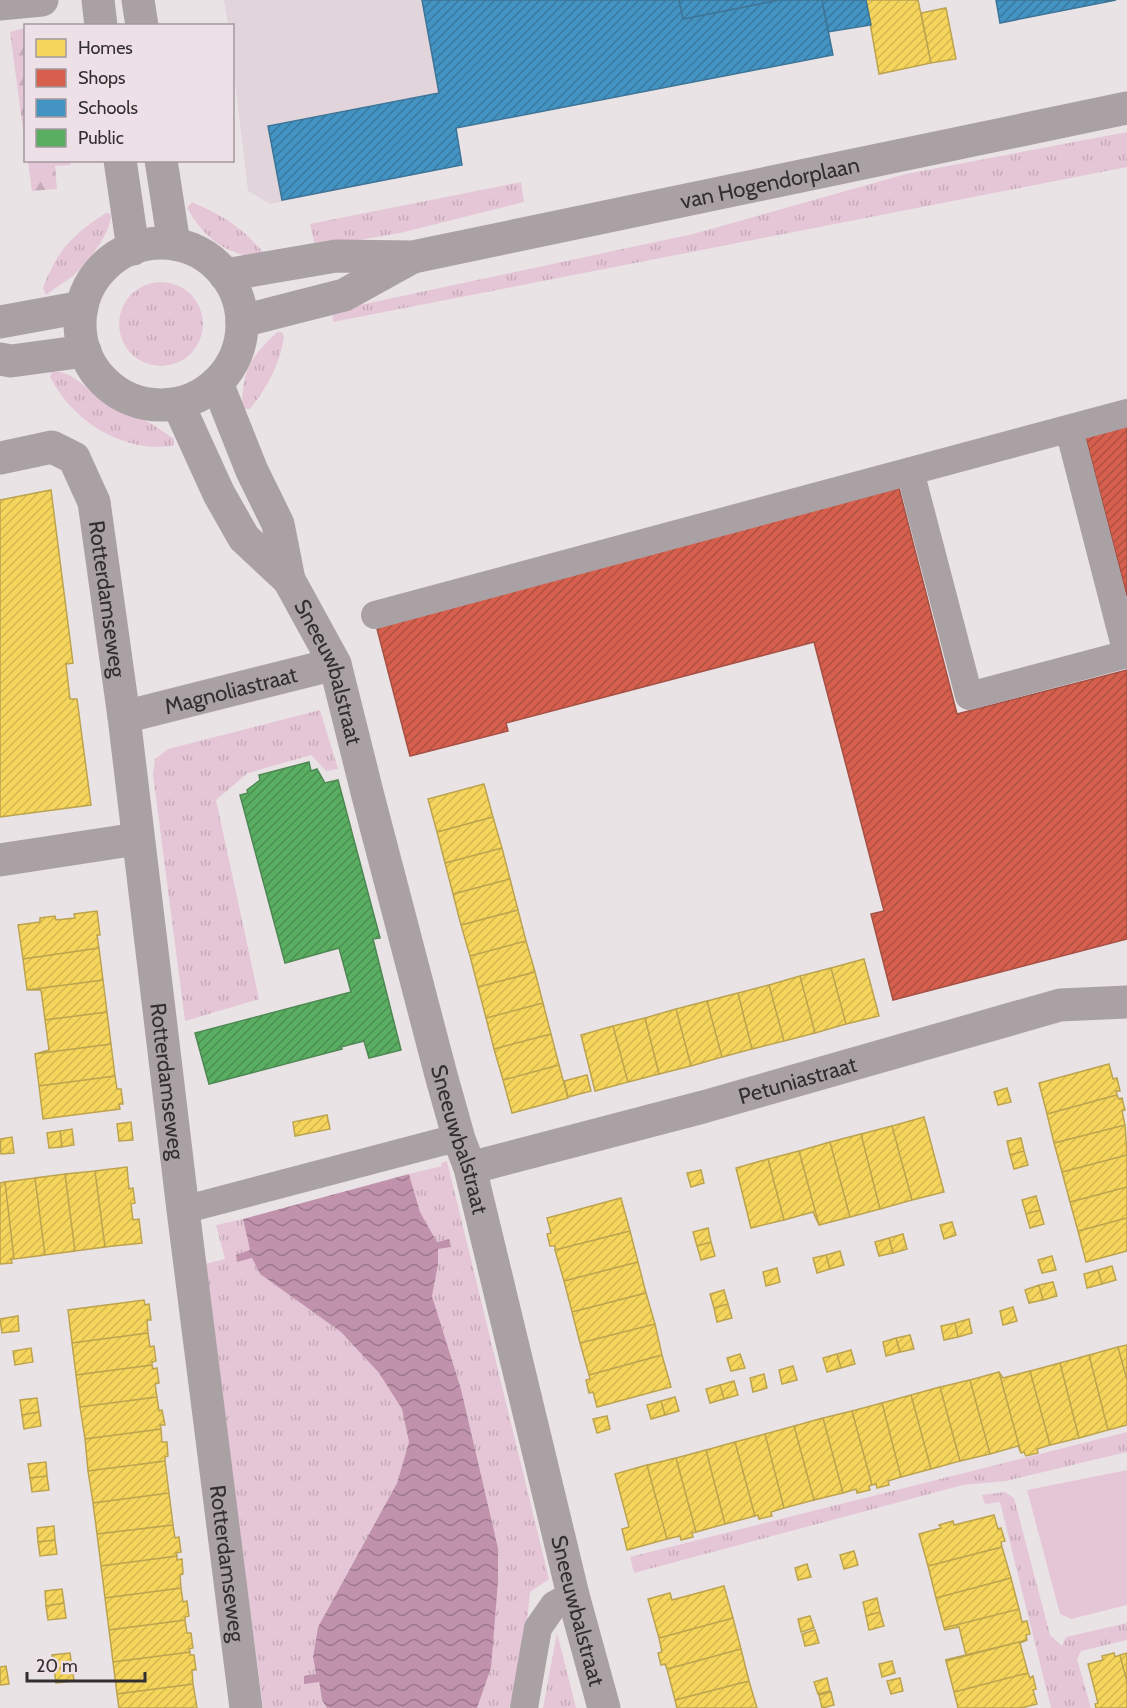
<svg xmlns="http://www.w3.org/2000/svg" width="1127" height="1708" viewBox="0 0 1127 1708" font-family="Cabin,sans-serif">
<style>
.built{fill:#e2d4db}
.grass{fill:url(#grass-tufts)}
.forest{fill:url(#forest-firs)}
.park{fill:#e5c6d6}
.water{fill:url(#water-waves)}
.homes{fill:url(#homes-hatch);stroke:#bca34f;stroke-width:1.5}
.shops{fill:url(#shops-hatch);stroke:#a55145;stroke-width:1.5}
.schools{fill:url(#schools-hatch);stroke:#3e7597;stroke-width:1.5}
.public{fill:url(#public-hatch);stroke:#4e8853;stroke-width:1.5}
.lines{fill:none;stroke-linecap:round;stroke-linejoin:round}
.pedestrian{stroke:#aaa1a5;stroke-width:28}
.minor{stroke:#aaa1a5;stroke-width:33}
.tertiary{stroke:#aaa1a5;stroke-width:33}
.labels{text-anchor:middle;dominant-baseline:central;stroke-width:6;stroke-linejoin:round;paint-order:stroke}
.street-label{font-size:22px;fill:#332e31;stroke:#ede0e6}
</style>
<defs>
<pattern id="grass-tufts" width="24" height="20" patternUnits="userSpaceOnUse" patternTransform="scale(1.5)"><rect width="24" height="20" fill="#e5c6d6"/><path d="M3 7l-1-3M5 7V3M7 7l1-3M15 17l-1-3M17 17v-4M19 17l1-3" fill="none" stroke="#c5aab8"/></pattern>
<pattern id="forest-firs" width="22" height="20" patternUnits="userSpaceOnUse" patternTransform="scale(1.5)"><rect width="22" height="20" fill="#e5c6d6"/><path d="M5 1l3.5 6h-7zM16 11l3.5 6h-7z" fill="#c5aab8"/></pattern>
<pattern id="water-waves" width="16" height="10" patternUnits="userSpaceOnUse" patternTransform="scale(1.5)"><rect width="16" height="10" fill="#c192ac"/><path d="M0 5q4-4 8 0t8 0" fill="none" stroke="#9d788d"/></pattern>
<pattern id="homes-hatch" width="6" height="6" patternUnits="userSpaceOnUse" patternTransform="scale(1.5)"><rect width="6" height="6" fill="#f6d55c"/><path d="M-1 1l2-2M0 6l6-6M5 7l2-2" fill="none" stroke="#d3b750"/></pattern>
<pattern id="shops-hatch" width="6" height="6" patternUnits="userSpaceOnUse" patternTransform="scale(1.5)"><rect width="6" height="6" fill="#d6604d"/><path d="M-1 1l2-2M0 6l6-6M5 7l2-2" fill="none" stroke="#ae5041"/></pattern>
<pattern id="schools-hatch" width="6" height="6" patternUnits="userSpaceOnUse" patternTransform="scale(1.5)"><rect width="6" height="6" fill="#4393c3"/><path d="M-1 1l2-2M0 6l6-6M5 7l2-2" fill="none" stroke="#39789f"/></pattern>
<pattern id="public-hatch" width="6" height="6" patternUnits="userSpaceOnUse" patternTransform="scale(1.5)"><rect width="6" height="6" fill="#5aae61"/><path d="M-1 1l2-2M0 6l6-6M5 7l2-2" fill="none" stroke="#4b8e51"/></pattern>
</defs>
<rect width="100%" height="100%" fill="#eae3e6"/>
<path class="built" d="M224 0H866L871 25 829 32 833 55 456 128 462 165 270 204 248 191 233 64 232 26 228 25Z"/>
<path class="grass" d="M1127 132V167L333 322 332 311 693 234 906 174Z
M521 182 524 202 400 233 318 247 315 246 310 224Z
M192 202C225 217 239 225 263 252L259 259C222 251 206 240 187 208Z
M106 213H110C115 229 85 266 73 276 64 282 55 288 46 295L43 288C58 249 72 235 106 213Z
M119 324a42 42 0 1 1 84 0a42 42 0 1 1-84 0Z
M277 332H282L284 337C279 366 268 386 250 409H246L242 406C243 367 251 358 277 332Z
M52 372C73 370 88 391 103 402 116 412 131 415 146 421 156 426 165 433 174 439L173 446C164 446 153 448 145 446 103 440 69 413 50 377Z
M320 710 338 769 326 771 311 755 248 773 216 800 259 999 185 1021 153 775 155 759 168 749Z
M447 1161 549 1579 530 1592 522 1673 509 1708H477L491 1668 498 1548 461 1389 432 1296 438 1265V1249L449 1239 437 1242 420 1212 409 1174 442 1166 441 1163Z
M243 1219 252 1258 260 1274 341 1332 379 1373 402 1409 409 1442 397 1483 318 1627 313 1657 322 1700 327 1708H263L205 1264 225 1259 216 1225Z
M1127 1432V1452L1006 1481 963 1485 634 1573 630 1557Z
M1005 1492 1014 1498 1050 1635 1062 1646 1066 1637 1127 1623V1640L1081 1651 1077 1659 1091 1708H1051L1000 1502 985 1504 982 1495Z
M557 1633 576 1708H577H543Z"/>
<path class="forest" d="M25 28H26L25 144 10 32Z
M28 161H70L71 165 55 166 57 189 32 191Z"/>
<path class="park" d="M1127 1470V1605L1071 1619 1060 1614 1027 1490Z"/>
<path class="water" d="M409 1174 420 1212 437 1242 449 1239 451 1247 438 1249V1265L432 1296 461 1389 498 1548V1581L491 1668 477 1708H327L322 1700 319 1682 304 1684V1676L316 1674 313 1657 318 1627 397 1483 409 1442 402 1409 379 1373 341 1332 260 1274 252 1258 237 1262 236 1255 250 1250 243 1219Z"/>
<path class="homes" d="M866 0H918L931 63 879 74Z
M946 8 956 59 931 63 921 13Z
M51 490 73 663 66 664 70 699H77L91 805 0 817V500Z
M484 784 493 817 437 832 428 799Z
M493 817 502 848 445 863 437 832Z
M502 848 510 879 453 894 445 863Z
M510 879 518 910 461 925 453 894Z
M518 910 526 941 470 956 461 925Z
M97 911 100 935H97L99 948 23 959 18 925 40 922V918L55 916 56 920 75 918 74 914Z
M526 941 535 972 478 987 470 956Z
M99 948 103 980 27 990 23 959Z
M864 959 879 1016 846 1024 831 968Z
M831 968 846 1024 815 1033 800 976Z
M535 972 543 1003 486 1018 478 987Z
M800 976 815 1033 784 1041 769 985Z
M103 980 107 1012 45 1020 41 990H27Z
M769 985 784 1041 752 1049 738 993Z
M738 993 752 1049 722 1057 707 1001Z
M707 1001 722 1057 691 1066 676 1009Z
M543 1003 551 1034 494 1049 486 1018Z
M676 1009 691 1066 659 1074 645 1018Z
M107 1012 111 1044 35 1054 49 1050 45 1020Z
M645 1018 659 1074 628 1082 613 1026Z
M613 1026 628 1082 595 1091 581 1035Z
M551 1034 559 1065 503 1080 494 1049Z
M111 1044 115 1076 39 1086 35 1054Z
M1109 1064 1113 1079 1117 1078 1120 1091H1116L1117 1095 1047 1114 1039 1083Z
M559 1065 568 1098 512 1113 503 1080Z
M587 1075 591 1091 568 1097 564 1081Z
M115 1076 117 1089H121L123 1104H119L120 1109 43 1119 39 1086Z
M1007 1088 1011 1102 998 1105 994 1092Z
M1117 1095 1119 1099 1122 1098 1125 1110 1122 1111 1125 1125 1054 1143 1047 1114Z
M327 1115 330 1129 295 1136 293 1122Z
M924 1117 944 1192 912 1200 892 1126Z
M131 1122 133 1140 119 1141 117 1124Z
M1125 1125 1127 1155 1062 1172 1054 1143Z
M892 1126 912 1200 880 1209 861 1134Z
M72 1129 74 1145 62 1147 60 1131Z
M60 1131 62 1147 49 1148 47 1133Z
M861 1134 880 1209 850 1217 830 1142Z
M12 1137 14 1153 1 1154 0 1139Z
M1021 1138 1024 1151 1010 1155 1007 1141Z
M830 1142 850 1217 819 1225 799 1151Z
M799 1151 819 1225 813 1212 784 1220 768 1159Z
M1024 1151 1028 1165 1014 1169 1010 1155Z
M1127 1155V1187L1070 1202 1062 1172Z
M768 1159 784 1220 751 1228 736 1168Z
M127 1167 129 1189 133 1188 135 1203 131 1204 133 1220 139 1219 142 1243 105 1247 95 1171Z
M701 1170 704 1183 691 1187 687 1173Z
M95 1171 105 1247 75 1251 65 1174Z
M65 1174 75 1251 45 1255 35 1178Z
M35 1178 45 1255 14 1259 5 1182Z
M5 1182 14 1259H11L12 1263 0 1264V1183Z
M1127 1187V1218L1078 1231 1070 1202Z
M1036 1196 1040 1210 1026 1214 1022 1200Z
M621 1198 630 1231 555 1250V1246H550L547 1234 551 1233 547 1218Z
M1040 1210 1044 1224 1030 1228 1026 1214Z
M1127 1218V1251L1086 1262 1078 1231Z
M952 1222 956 1235 944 1239 940 1225Z
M708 1228 711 1242 697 1246 693 1232Z
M630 1231 638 1262 564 1281 555 1250Z
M903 1234 907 1249 893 1253 889 1238Z
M889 1238 893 1253 879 1256 875 1242Z
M711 1242 715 1256 701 1260 697 1246Z
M840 1251 844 1265 830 1269 826 1255Z
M826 1255 830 1269 817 1273 813 1258Z
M1052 1256 1056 1270 1042 1273 1038 1260Z
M638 1262 646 1293 572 1312 564 1281Z
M1112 1266 1116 1280 1102 1284 1098 1270Z
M777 1268 780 1282 766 1286 763 1272Z
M1098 1270 1102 1284 1087 1288 1084 1274Z
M1053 1282 1057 1296 1043 1300 1039 1285Z
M1039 1285 1043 1300 1029 1303 1025 1290Z
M724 1290 728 1304 714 1308 710 1294Z
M646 1293 655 1324 580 1343 572 1312Z
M144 1300 145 1305 149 1304 151 1320H147L148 1333 72 1343 68 1310Z
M728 1304 732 1318 717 1322 714 1308Z
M1013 1307 1017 1321 1003 1325 1000 1311Z
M18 1316 19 1331 2 1333 0 1319Z
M969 1319 972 1333 958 1337 955 1323Z
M955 1323 958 1337 944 1340 941 1326Z
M655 1324 662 1355 589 1375 580 1343Z
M148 1333 150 1347 154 1346 156 1361 152 1362V1365L76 1375 72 1343Z
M910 1335 914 1349 900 1352 896 1338Z
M896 1338 900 1352 886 1356 883 1342Z
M1127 1345V1380L1118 1347Z
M1118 1347 1127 1380V1425L1108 1430 1089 1355Z
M31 1348 33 1362 15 1365 13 1351Z
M851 1350 855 1364 841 1368 837 1354Z
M740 1354 745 1368 731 1371 727 1358Z
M837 1354 841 1368 827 1372 823 1358Z
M662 1355 671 1387 597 1407 593 1392 589 1393 586 1380 590 1379 589 1375Z
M1089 1355 1108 1430 1079 1438 1060 1363Z
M1060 1363 1079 1438 1050 1445 1030 1371Z
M152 1365 153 1369 157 1368 159 1383 155 1384 157 1397 80 1407 76 1375Z
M793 1366 797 1380 782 1384 779 1370Z
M1030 1371 1050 1445 1037 1449 1038 1453 1026 1456 1024 1452 1021 1453 999 1372 1003 1378Z
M999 1372 1021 1453 1018 1446 990 1454 970 1380Z
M764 1374 767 1388 753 1392 750 1378Z
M970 1380 990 1454 960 1461 940 1387Z
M734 1381 738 1395 724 1399 720 1385Z
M720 1385 724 1399 710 1403 706 1389Z
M940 1387 960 1461 931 1469 911 1395Z
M911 1395 931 1469 901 1477 882 1403Z
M157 1397 159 1411 162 1410 165 1425H160L161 1429 85 1439 80 1407Z
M675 1397 679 1411 665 1415 661 1401Z
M37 1398 39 1412 22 1415 20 1400Z
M661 1401 665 1415 651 1419 647 1405Z
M882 1403 901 1477 888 1481 889 1485 877 1488 876 1484 872 1485 852 1411Z
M852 1411 872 1485 869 1486 870 1490 857 1493 856 1489 843 1493 823 1418Z
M39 1412 41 1426 24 1429 22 1415Z
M607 1416 610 1429 597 1433 593 1419Z
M823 1418 843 1493 814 1500 794 1426Z
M794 1426 814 1500 784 1508 765 1434Z
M161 1429 162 1442H167L168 1456 165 1457V1461L88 1471 85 1439Z
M765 1434 784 1508 771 1512 772 1516 759 1519 758 1515 755 1516 735 1442Z
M735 1442 755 1516 725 1524 706 1450Z
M706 1450 725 1524 696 1532 676 1458Z
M676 1458 696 1532 692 1533 693 1537 681 1540 680 1536 667 1539 647 1465Z
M165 1461 169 1493 93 1503 88 1471Z
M46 1462 47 1476 30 1478 28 1464Z
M647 1465 667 1539 627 1550 622 1529 629 1527 615 1474Z
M47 1476 49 1490 32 1492 30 1478Z
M169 1493 173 1525 97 1534 93 1503Z
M994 1515 998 1529 1001 1528 1005 1541 1001 1542 1002 1547 928 1566 919 1534 941 1528 939 1525 953 1521 954 1525Z
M173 1525 175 1538 179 1537 181 1552 176 1553 177 1556 101 1566 97 1534Z
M54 1526 55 1540 38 1542 37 1528Z
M55 1540 57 1554 40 1556 38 1542Z
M1002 1547 1011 1578 936 1598 928 1566Z
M854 1551 858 1565 844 1569 840 1555Z
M177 1556V1560L182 1559 183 1574 180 1575 181 1588 105 1598 101 1566Z
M807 1564 811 1577 798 1580 795 1568Z
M1011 1578 1019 1609 944 1628 936 1598Z
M724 1586 733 1618 659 1638 648 1599 670 1593 672 1600Z
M181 1588 183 1602 187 1601 189 1616 185 1617V1620L109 1630 105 1598Z
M62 1589 64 1603 46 1606 45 1591Z
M877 1598 880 1612 866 1616 863 1602Z
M64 1603 66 1618 48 1620 46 1606Z
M1019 1609 1022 1622 1027 1621 1030 1634 1026 1635 1027 1640 945 1660 966 1655 959 1627 945 1630 944 1628Z
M880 1612 884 1626 869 1630 866 1616Z
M810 1616 814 1628 801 1632 798 1619Z
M733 1618 741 1649 667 1669 665 1664 661 1665 658 1653 662 1652 659 1638Z
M185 1620 187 1633H191L193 1648 189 1649 190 1652 113 1662 109 1630Z
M815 1630 819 1643 805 1646 802 1634Z
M1027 1640 1020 1643 1028 1673 954 1692 946 1661Z
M741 1649 749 1681 675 1700 667 1669Z
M190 1652V1655H194L196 1670H192L193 1684 117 1694 113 1662Z
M70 1653 72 1667 54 1669 52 1655Z
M1114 1653 1115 1657 1120 1655 1127 1682V1708H1096L1095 1704 1098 1703 1088 1664 1103 1660 1102 1656Z
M1127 1653V1682L1120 1655Z
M892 1661 895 1673 882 1677 879 1664Z
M6 1666 9 1684 0 1685V1667Z
M72 1667 74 1681 56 1683 54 1669Z
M1028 1673 1030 1678 1033 1676 1036 1689 1033 1690 1037 1704 1021 1708H958L954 1692Z
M827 1678 830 1691 818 1694 814 1682Z
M900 1678 903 1691 891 1694 887 1681Z
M749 1681 757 1708H677L675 1700Z
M193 1684 197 1708H119L117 1694Z
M831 1692 834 1705 822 1708 819 1695Z"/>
<path class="shops" d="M1127 420V596L1084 431Z
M899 488 957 714 1127 670V939L893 1000 871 914 884 911 814 642 506 723 508 731 410 756 376 625Z"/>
<path class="schools" d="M422 0H679L683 19 780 0H822L833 55 456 128 462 165 282 200 268 126 439 93Z
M679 0H780L683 19Z
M822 0H866L871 25 828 32Z
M996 0H1116L1000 23Z"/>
<path class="public" d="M309 762 311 771 317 769 325 783 338 780 380 938 373 939 401 1050 369 1058 364 1041 341 1047 342 1049 209 1084 195 1033 351 992 339 948 285 963 240 795 248 793 247 790 260 780 259 775Z"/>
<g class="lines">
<path class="pedestrian" d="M910 471 969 696 1127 654 1069 429
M375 615 1127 413
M183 1210 441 1142 459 1139
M524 1708 538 1628 554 1605 573 1595"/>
<g class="minor">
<path d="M0 4 42 0"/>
<path id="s1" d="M217 383 252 471 278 524 289 580 335 664 368 796 441 1075 459 1139 470 1168 573 1595 604 1708"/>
<path d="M178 404 219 494 244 538 289 580"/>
<path id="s2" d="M0 458 52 447 74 458 94 502 124 717 183 1210 246 1708"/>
<path id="s3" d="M124 717 335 664"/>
<path d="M0 860 137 839"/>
<path id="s4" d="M470 1168 703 1107 1060 1005 1127 1002"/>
</g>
<g class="tertiary">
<path d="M98 0 101 26"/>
<path d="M138 0 142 26"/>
<path d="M120 160 133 249"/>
<path d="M161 160 174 244"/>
<circle cx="161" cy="324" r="81"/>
<path id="s5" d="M225 275 336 256 413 257 1127 108"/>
<path d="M242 321 344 295 411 258"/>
<path d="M0 322 82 307"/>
<path d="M0 359 11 361 85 351"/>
</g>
</g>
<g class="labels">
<g class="street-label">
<text stroke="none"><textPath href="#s5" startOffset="554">van Hogendorplaan</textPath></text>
<text stroke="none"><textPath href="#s2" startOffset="224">Rotterdamseweg</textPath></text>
<text stroke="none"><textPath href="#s1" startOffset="312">Sneeuwbalstraat</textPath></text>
<text stroke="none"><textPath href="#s3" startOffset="110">Magnoliastraat</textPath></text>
<text stroke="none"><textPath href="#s4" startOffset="339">Petuniastraat</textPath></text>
<text stroke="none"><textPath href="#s2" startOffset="710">Rotterdamseweg</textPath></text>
<text stroke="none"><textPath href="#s1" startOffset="798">Sneeuwbalstraat</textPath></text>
<text stroke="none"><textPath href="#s2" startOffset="1196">Rotterdamseweg</textPath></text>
<text stroke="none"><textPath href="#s1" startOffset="1284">Sneeuwbalstraat</textPath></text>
</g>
</g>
<rect x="24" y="24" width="210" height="138" fill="#ede0e6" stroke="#a3999e" stroke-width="1.5"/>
<rect x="36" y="39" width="30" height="18" fill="#f6d55c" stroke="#a3999e" stroke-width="1.5"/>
<text x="78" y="54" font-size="18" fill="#332e31">Homes</text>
<rect x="36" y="69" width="30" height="18" fill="#d6604d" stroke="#a3999e" stroke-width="1.5"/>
<text x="78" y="84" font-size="18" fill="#332e31">Shops</text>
<rect x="36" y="99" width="30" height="18" fill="#4393c3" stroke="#a3999e" stroke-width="1.5"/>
<text x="78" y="114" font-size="18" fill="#332e31">Schools</text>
<rect x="36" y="129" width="30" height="18" fill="#5aae61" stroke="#a3999e" stroke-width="1.5"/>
<text x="78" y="144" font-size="18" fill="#332e31">Public</text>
<path d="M27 1672v9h118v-9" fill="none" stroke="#332e31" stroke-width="3"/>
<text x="36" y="1672" font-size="18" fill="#332e31" stroke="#ede0e6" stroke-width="4.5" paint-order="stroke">20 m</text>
</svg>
